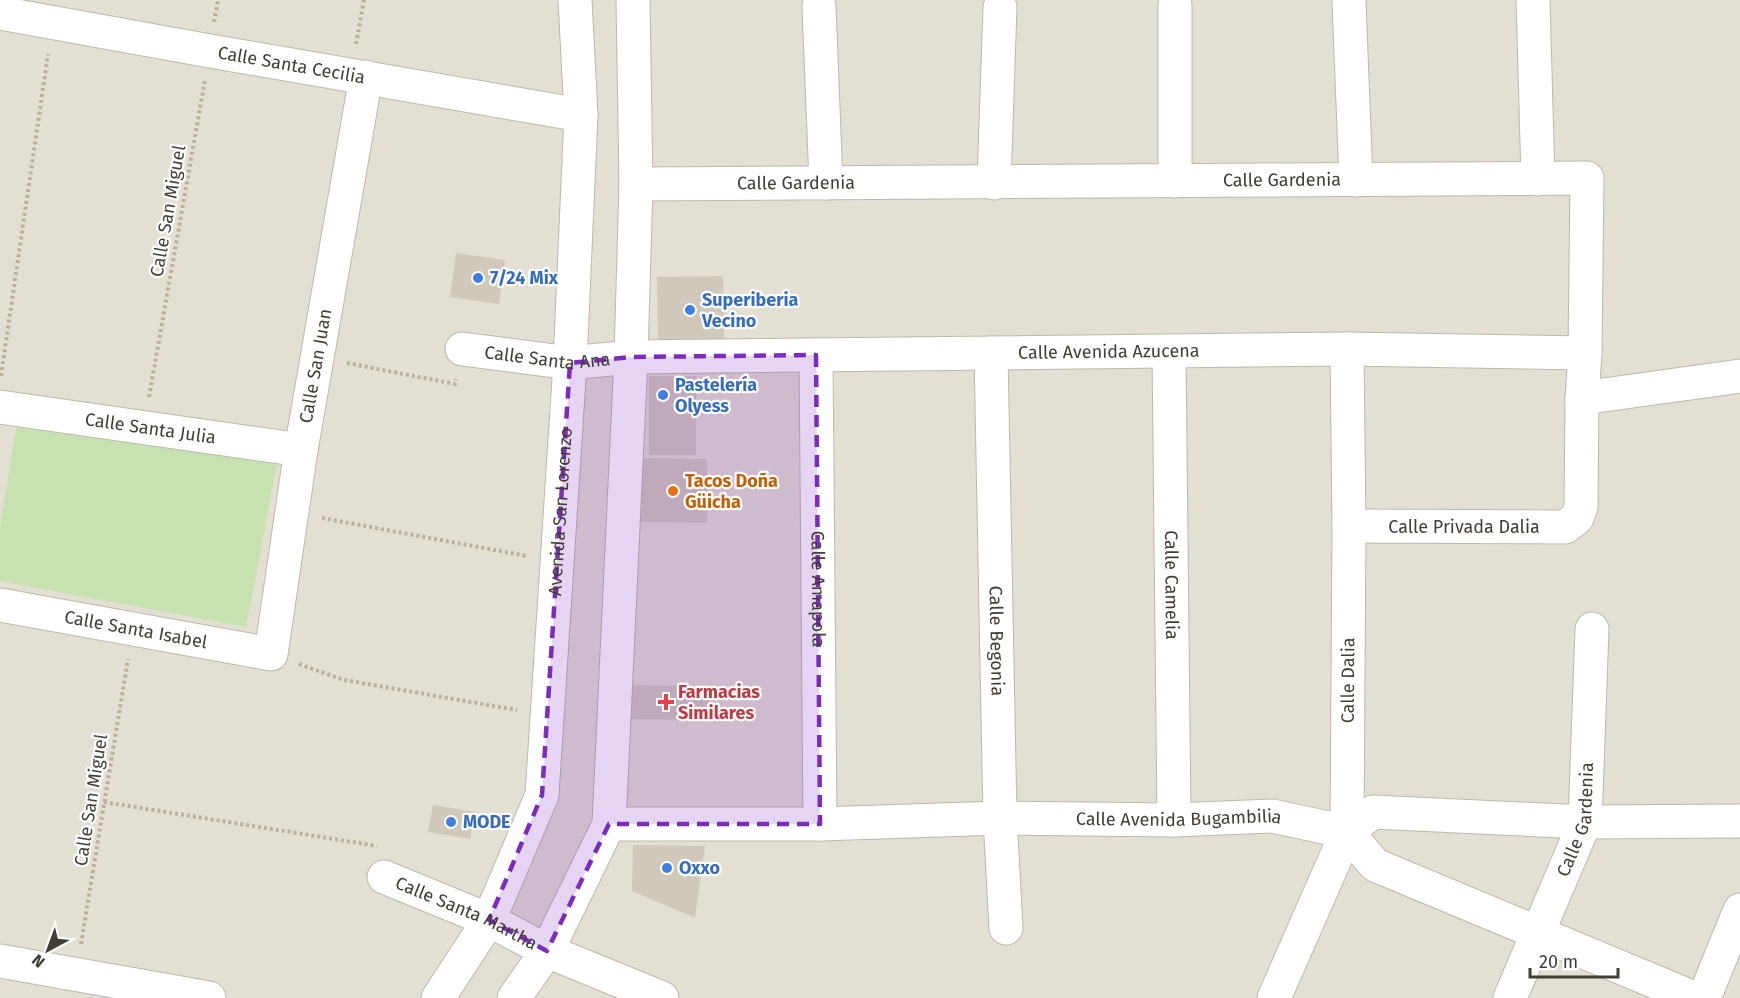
<svg xmlns="http://www.w3.org/2000/svg" width="1740" height="998" viewBox="0 0 1740 998" font-family="'Fira Sans',sans-serif">
<style>
.residential{fill:#e3dfd3}
.green{fill:#c8e1b0}
.building{fill:#d0c9bb}
.lines{fill:none;stroke-linecap:round;stroke-linejoin:round}
.minor-casing{stroke:#bdb8ab;stroke-width:35}
.tertiary-casing{stroke:#bdb8ab;stroke-width:35}
.path{stroke:#bbb19b;stroke-width:4;stroke-dasharray:3 3;stroke-linecap:butt}
.minor{stroke:#fff;stroke-width:33}
.tertiary{stroke:#fff;stroke-width:33}
.marked{fill:#7b2cbf;fill-opacity:0.2;stroke:#7b2cbf;stroke-width:4.5;stroke-dasharray:12 8;stroke-linejoin:round}
.shop-dot{fill:#3f7fe0;stroke:#fff;stroke-width:2}
.food-dot{fill:#e8710a;stroke:#fff;stroke-width:2}
.health-dot{fill:#e0444e;stroke:#fff;stroke-width:2}
.labels{text-anchor:middle;dominant-baseline:central;stroke-width:4.5;stroke-linejoin:round;paint-order:stroke}
.street-label{font-size:18px;fill:#423d35;stroke:#fff}
.shop-label{font-size:18px;font-weight:bold;fill:#366cbe;stroke:#fff;text-anchor:start}
.food-label{font-size:18px;font-weight:bold;fill:#c56008;stroke:#fff;text-anchor:start}
.health-label{font-size:18px;font-weight:bold;fill:#be3a42;stroke:#fff;text-anchor:start}
</style>
<rect width="100%" height="100%" fill="#f0ede4"/>
<path class="residential" d="M0 0H1740V998H0Z"/>
<path class="green" d="M17 422 277 464 246 627 0 581V527Z"/>
<path class="building" d="M456 253 505 260 499 304 450 297Z
M723 276 724 344 658 345 657 277Z
M649 376H696V455H649Z
M638 458 707 459V523L638 522Z
M619 685 713 686 714 720 618 719Z
M433 805 475 812 470 839 428 832Z
M633 845 705 846 695 918 632 891Z"/>
<g class="lines">
<g class="minor-casing">
<g id="minor">
<path d="M1533 0 1538 179"/>
<path d="M1349 2 1356 180"/>
<path d="M819 6 826 183"/>
<path id="s1" d="M0 13 210 51 581 115"/>
<path d="M1175 181V5"/>
<path d="M994 183 1000 7"/>
<path id="s2" d="M636 184 1587 178 1585 353 1582 398 1581 507 1577 518 1565 527 1349 526"/>
<path id="s3" d="M462 349 570 363 631 357 1347 349 1585 353"/>
<path id="s4" d="M1169 351 1174 820"/>
<path id="s5" d="M991 353 1000 818 1006 928"/>
<path id="s6" d="M816 355 820 824"/>
<path d="M1582 398 1740 376"/>
<path id="s7" d="M0 407 301 450"/>
<path id="s8" d="M0 605 271 654 301 450 366 77"/>
<path id="s9" d="M609 824H820L1000 818 1174 820 1272 816 1347 832 1373 812 1585 822 1740 821"/>
<path d="M1347 832 1375 865 1694 998"/>
<path id="s10" d="M384 877 489 920 547 951 662 998"/>
<path d="M0 961 209 998"/>
<path id="s11" d="M1274 998 1347 832 1349 526 1347 349"/>
<path id="s12" d="M1510 998 1585 822 1592 629"/>
<path d="M1704 998 1740 910"/>
</g>
</g>
<g class="tertiary-casing">
<g id="tertiary">
<path id="s13" d="M438 998 489 920 542 795 570 363 581 115 575 0"/>
<path d="M514 998 547 951 609 824 631 357 636 184 633 0"/>
</g>
</g>
<path class="path" d="M214 22 218 0
M356 44 364 0
M347 363 455 384 456 379
M1 376 48 54
M149 397 205 80
M322 518 527 556
M299 664 344 680 517 710
M104 802 377 846
M81 944 128 659"/>
<use href="#minor" class="minor"/>
<use href="#tertiary" class="tertiary"/>
</g>
<path class="marked" d="M816 355 820 824H609L547 951 489 920 542 795 570 363 631 357Z"/>
<g class="shop-dot">
<circle cx="478" cy="278" r="6"/>
<circle cx="690" cy="310" r="6"/>
<circle cx="663" cy="395" r="6"/>
<circle cx="451" cy="822" r="6"/>
<circle cx="667" cy="868" r="6"/>
</g>
<circle class="food-dot" cx="673" cy="491" r="6"/>
<path class="health-dot" d="M663 693h6v6h6v6h-6v6h-6v-6h-6v-6h6z"/>
<g class="labels">
<g class="street-label">
<text stroke="none"><textPath href="#s1" startOffset="296">Calle Santa Cecilia</textPath></text>
<text stroke="none"><textPath href="#s2" startOffset="646">Calle Gardenia</textPath></text>
<text stroke="none"><textPath href="#s2" startOffset="160">Calle Gardenia</textPath></text>
<text transform="translate(168 211) rotate(-80)">Calle San Miguel</text>
<text stroke="none"><textPath href="#s3" startOffset="648">Calle Avenida Azucena</textPath></text>
<text stroke="none"><textPath href="#s3" startOffset="86">Calle Santa Ana</textPath></text>
<text stroke="none"><textPath href="#s8" startOffset="567">Calle San Juan</textPath></text>
<text stroke="none"><textPath href="#s7" startOffset="152">Calle Santa Julia</textPath></text>
<text stroke="none"><textPath href="#s13" startOffset="513">Avenida San Lorenzo</textPath></text>
<text x="1464" y="527">Calle Privada Dalia</text>
<text stroke="none"><textPath href="#s4" startOffset="234">Calle Camelia</textPath></text>
<text stroke="none"><textPath href="#s6" startOffset="234">Calle Amapola</textPath></text>
<text stroke="none"><textPath href="#s8" startOffset="138">Calle Santa Isabel</textPath></text>
<text stroke="none"><textPath href="#s5" startOffset="288">Calle Begonia</textPath></text>
<text stroke="none"><textPath href="#s11" startOffset="333">Calle Dalia</textPath></text>
<text transform="translate(91 800) rotate(-81)">Calle San Miguel</text>
<text stroke="none"><textPath href="#s12" startOffset="192">Calle Gardenia</textPath></text>
<text stroke="none"><textPath href="#s9" startOffset="570">Calle Avenida Bugambilia</textPath></text>
<text stroke="none"><textPath href="#s10" startOffset="90">Calle Santa Martha</textPath></text>
</g>
<g class="shop-label">
<text x="490" y="278">7/24 Mix</text>
<text x="702" y="300">Superiberia<tspan x="702" dy="21">Vecino</tspan></text>
<text x="675" y="385">Pastelería<tspan x="675" dy="21">Olyess</tspan></text>
<text x="463" y="822">MODE</text>
<text x="679" y="868">Oxxo</text>
</g>
<g class="food-label">
<text x="685" y="481">Tacos Doña<tspan x="685" dy="21">Güicha</tspan></text>
</g>
<g class="health-label">
<text x="678" y="692">Farmacias<tspan x="678" dy="21">Similares</tspan></text>
</g>
</g>
<g transform="translate(48 950) rotate(221)" stroke="#ffffff" stroke-width="4.5" paint-order="stroke">
<path d="M0-4.5L10 22L0 15L-10 22Z" fill="#423d35"/>
<text y="-9" font-size="16" font-weight="bold" text-anchor="middle" fill="#423d35">N</text>
</g>
<path d="M1530 968v9h88v-9" fill="none" stroke="#423d35" stroke-width="3"/>
<text x="1539" y="968" font-size="18" fill="#423d35" stroke="#ffffff" stroke-width="4.5" paint-order="stroke">20 m</text>
</svg>
